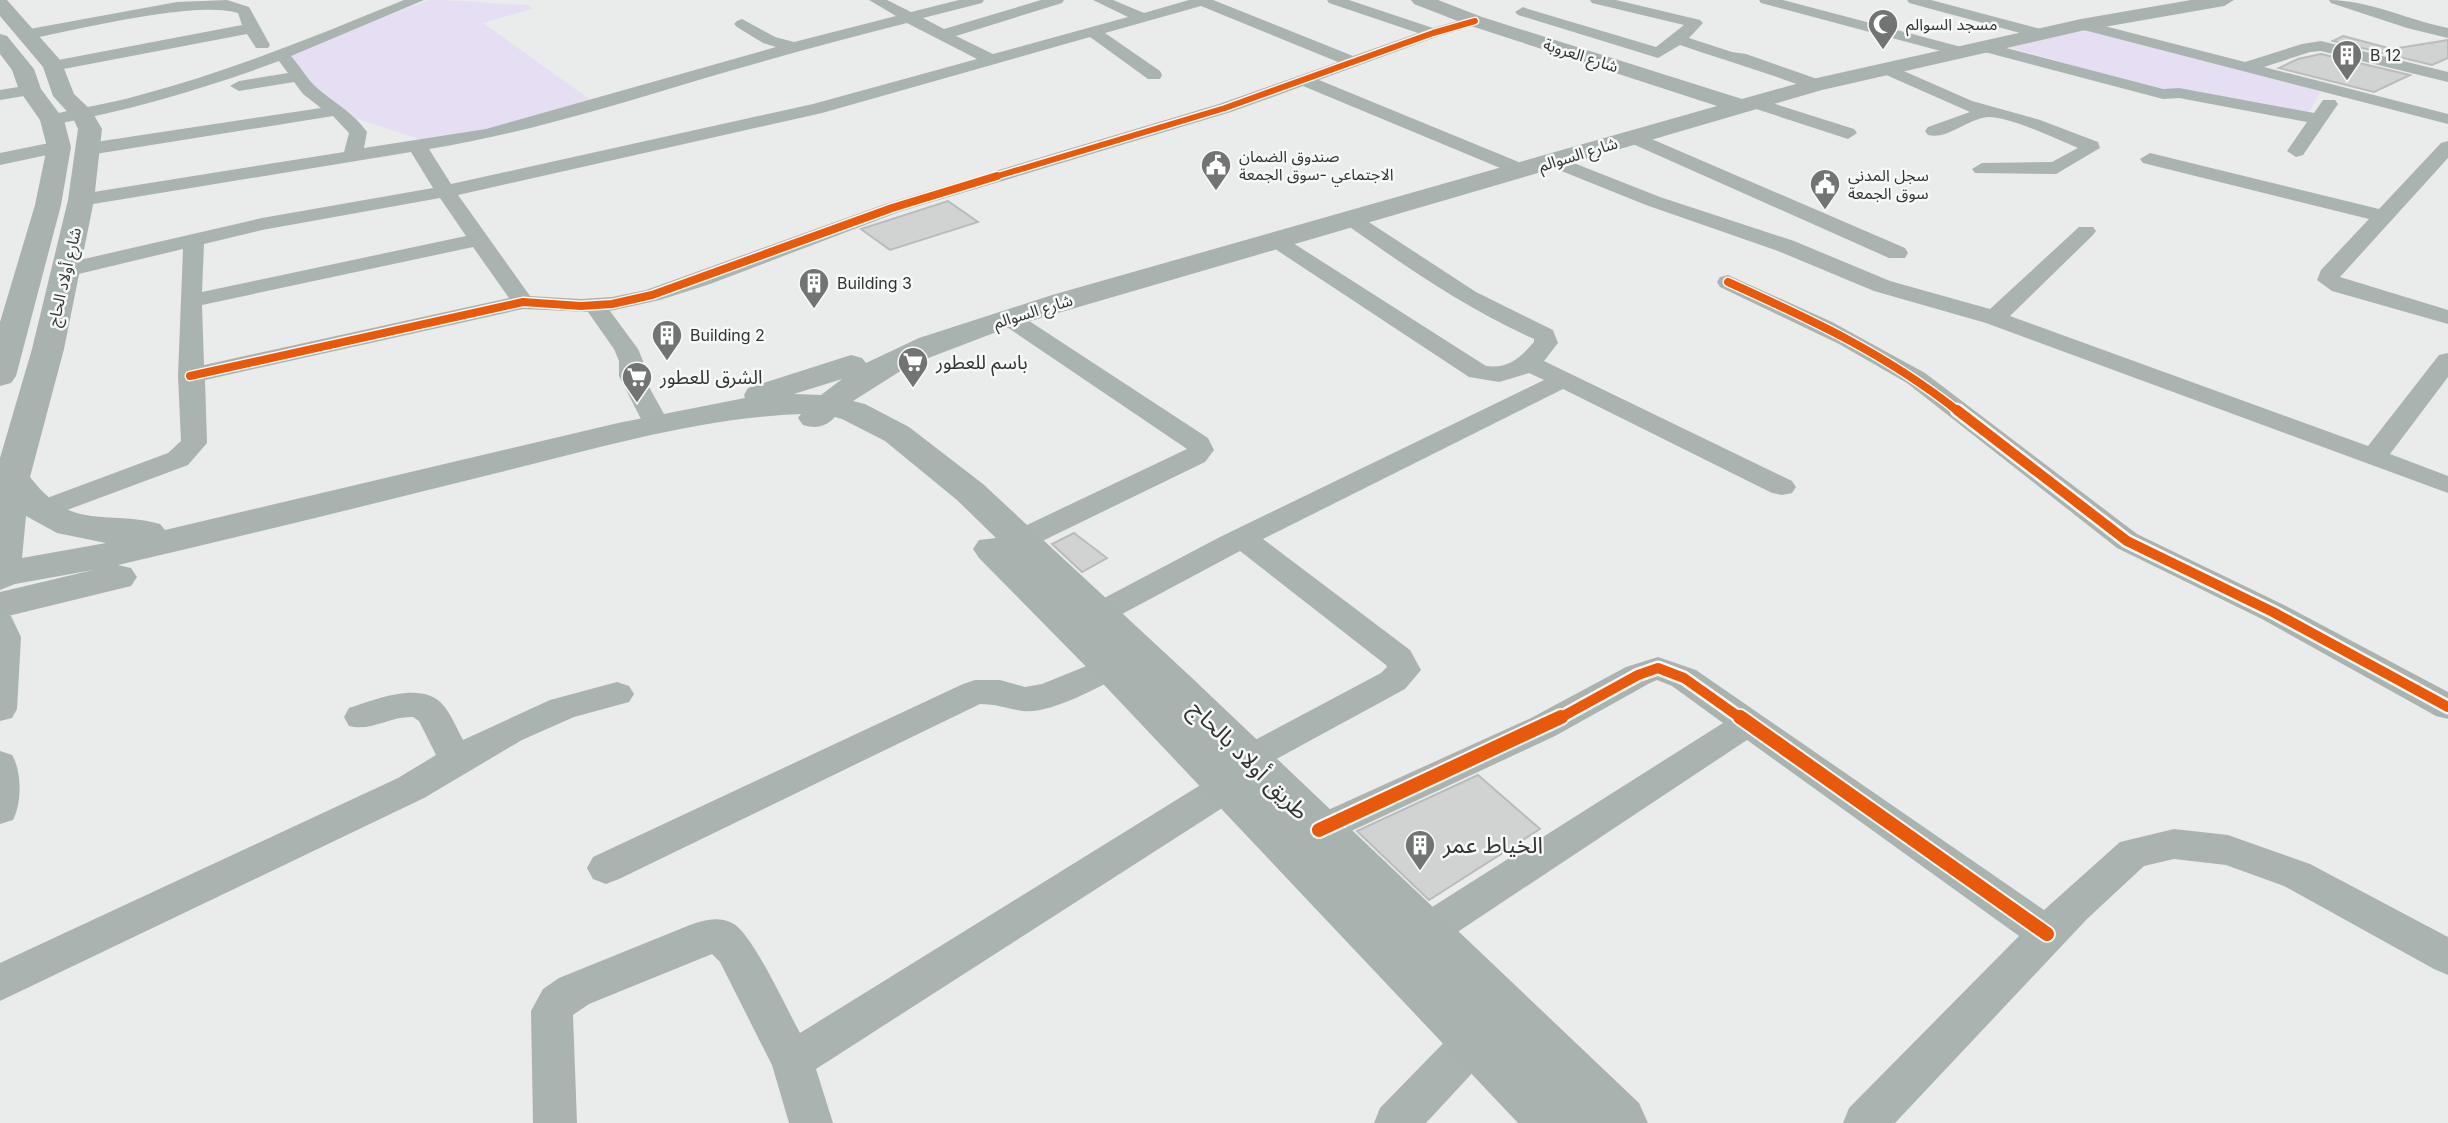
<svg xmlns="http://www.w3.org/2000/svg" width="2448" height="1123" viewBox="0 0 2448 1123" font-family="Inter,'Noto Sans Arabic',sans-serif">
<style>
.green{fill:#e6dff3}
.building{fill:#d1d3d2;stroke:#babcbb;stroke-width:2}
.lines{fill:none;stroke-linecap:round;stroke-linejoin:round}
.street{fill:#a9b4b0;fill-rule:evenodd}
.secondary{fill:#a8b3af;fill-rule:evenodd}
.cycleway-far3-casing{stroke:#f6f9f8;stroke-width:9}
.cycleway-far2-casing{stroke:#f6f9f8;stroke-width:11}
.cycleway-far1-casing{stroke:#f6f9f8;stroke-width:15}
.cycleway-casing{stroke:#f6f9f8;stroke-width:18}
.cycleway-far3{stroke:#e8590c;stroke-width:6}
.cycleway-far2{stroke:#e8590c;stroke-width:8}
.cycleway-far1{stroke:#e8590c;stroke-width:10}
.cycleway{stroke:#e8590c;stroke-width:14}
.labels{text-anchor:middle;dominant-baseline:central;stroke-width:5;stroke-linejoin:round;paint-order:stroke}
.far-poi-label{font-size:16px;fill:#323333;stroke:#f6f9f8;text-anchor:start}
.far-street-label{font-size:16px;fill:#323333;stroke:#f6f9f8}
.poi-label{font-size:19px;fill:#323333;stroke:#f6f9f8;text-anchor:start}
.near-street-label{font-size:23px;fill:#323333;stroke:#f6f9f8}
.near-poi-label{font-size:23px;fill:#323333;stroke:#f6f9f8;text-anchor:start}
</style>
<rect width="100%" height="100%" fill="#eaebeb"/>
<path class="green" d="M429 0C463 0 495 4 528 5L532 9 483 23 592 101 514 124 428 142 334 111 282 55Z
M2090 30 2322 89 2307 116 2174 88 2163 92 2006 46Z"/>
<path class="building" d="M2343 36 2392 49 2448 40V58L2432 65 2333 41Z
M2321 54 2410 75 2374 92 2279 68 2298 59Z
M948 201 978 222 890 250 861 229Z
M1074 533 1107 558 1082 572 1052 544Z
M1478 775 1540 829 1429 900 1357 831Z"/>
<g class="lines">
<path class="street" d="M227 0 249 7 270 45 268 48H256L247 34 53 71 45 66 53 61 242 25 238 13C194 0 74 31 24 40L16 35 24 30 177 2Z
M404 0H424L291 56C300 66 307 79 316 87 334 103 353 112 367 132L364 148 486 129 776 47 763 43 737 27 734 24 737 21 742 19 775 37 794 42 896 16 869 0H887L911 12 959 0H984L982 3 923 18 944 29 1041 0H1064L1062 3 956 36 993 54 1128 17 1093 0H1113L1144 13 1189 0H1213L1353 56 1418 33 1329 3 1327 0H1349L1433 28 1475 16 1483 21 1480 24 1439 36 1319 80 1531 167 1534 171 1531 175H1517L1303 86 1231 112 899 212 710 284 660 300 610 311 638 349 643 361V376L670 425 666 431 657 433 648 431 644 425 619 376V361L614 349 588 312 523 309 205 380 207 443 188 465 51 516 41 519 31 516 27 510 31 504 168 453 181 441 178 376 183 249 66 277 58 275 55 270 58 265 262 218 433 188 411 152 81 206 74 204 71 200 74 196 81 194 344 152 349 133 333 116 89 155 80 149 89 143 321 108 303 94 294 82 239 91 230 86 239 81 288 73 279 61C204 89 130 110 52 125L43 120 46 116C77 108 109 104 140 95 231 71 318 35 404 0ZM1201 6 1338 62 1219 104 885 204 646 290 612 297 581 299 530 296 458 195 822 113 1090 37 1148 79H1160L1162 75 1160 71 1105 33ZM907 23 977 59 813 104 451 184 429 149C522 134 612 106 702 79 770 59 839 40 907 23ZM440 198 466 236 202 292 204 244 262 230ZM473 247 509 298 204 365 202 305Z
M1590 0H1616L1700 20 1703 23 1689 38 1732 52 1746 54 1823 81 1826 85 1817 90 1811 89C1767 73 1724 60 1680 45L1658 58 1518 15 1515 12 1523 7 1528 9 1656 47 1684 25 1592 3Z
M1759 0H1783L1969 49 1971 52 1963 57 1761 3Z
M1907 0H1931L2048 31 2050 34 2042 39 1909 3Z
M2329 0C2369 0 2408 20 2448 28V38L2407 28 2331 3Z
M2081 20 2245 62 2302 44 2321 41 2448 72V82L2321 51 2310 52 2264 67 2448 114V124L2076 28 2073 25 2076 22Z
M1983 42 2163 89 2179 88 2314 113 2323 100H2335L2338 104 2303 155 2296 157 2287 151 2307 122 2179 98 2163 99 1977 50 1975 47 1977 44Z
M1890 65 1972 101 2040 120 2098 142 2100 148 2056 174 1975 173 1972 169 1982 163 2052 162 2078 148C2056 139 2013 118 1990 117 1969 117 1949 140 1928 135L1925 131 1928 127 1970 112 1884 74 1882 70Z
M30 85 39 90 36 94 0 100V90Z
M1756 98 1854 129 1857 133 1848 139 1750 107 1747 103 1750 99Z
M1633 131 1905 248 1908 253 1905 258H1889L1626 141 1624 137Z
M59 141 66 143 68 147 66 151 0 165V153Z
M2448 141V158L2340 277 2448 310V324L2332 291 2317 280 2321 270 2369 219 2143 163 2140 159 2150 153 2379 209 2441 143Z
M1556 156 1660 197 1794 241 1890 281 1990 309 2079 227H2093L2096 231 2093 235 2010 316 2368 446 2439 355 2448 353V377L2390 454 2448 476V493L1986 323 1874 291 1778 251 1646 205 1549 166 1546 162Z
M1351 213 1358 215 1476 292 1553 330 1558 343 1544 361 1792 481 1796 487 1792 493 1782 495 1772 493 1563 389 1263 539 1410 650 1421 670 1405 689 1260 768 1248 772 1236 768 1231 759 1236 750 1381 673 1387 667 1386 665 1240 551 1109 621 1098 624 1087 621 1082 614 1087 607 1220 537 1544 380 1529 373 1499 382 1469 377 1263 241 1266 236H1282L1486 366C1508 369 1520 358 1534 342V339C1465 308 1405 266 1344 223L1341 219 1344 215Z
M1728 275 1832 322 1925 373 2137 534 2284 605 2448 692V719L2436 716 2262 619 2117 548 1907 383 1839 344 1720 287 1717 282 1720 277Z
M1009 311 1017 313 1208 438 1214 450 1205 462 1030 547 1020 549 1010 547 1005 540 1010 533 1187 449 1001 323 997 318 1001 313Z
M0 613 11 616 21 637 17 709 12 718 0 721Z
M1111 656 1123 659 1127 667 1123 675C1097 687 1052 714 1023 711 1008 709 997 704 980 704L619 879 606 884 593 879 587 868 593 857 963 684 975 680H1000L1025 687 1042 684Z
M1658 657 1696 670 2044 910 2120 842 2174 829 2228 835 2310 864 2448 937V975L2434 969 2284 886 2226 865 2174 859 2144 866 2087 919 1895 1123H1843L1849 1108 2019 936 1747 740 1438 945 1424 950 1410 945 1404 933 1410 921 1723 723 1672 686 1657 680 1650 683 1555 736 1332 840 1319 845 1306 840 1301 830 1306 820 1531 718 1626 667Z
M617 682 629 686 634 694 629 702 574 717 522 740 424 798 0 1001V963L398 778 436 755 419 721 413 717C390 716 371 732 349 726L344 717 349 708C374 700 423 679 444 706 452 716 457 729 463 740L550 700Z
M0 751 12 755C22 771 22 803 13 820L0 824Z
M1228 772 1241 776 1246 786 1241 796 816 1069 833 1123H789L772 1065 720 962 712 954 589 1004 573 1015 577 1123H533L531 1011 543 989 559 978 690 925C704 920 718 916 732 923 752 932 787 1010 800 1033L1215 776Z
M1474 1022 1489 1027 1495 1041 1489 1055 1426 1123H1374L1380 1108 1459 1027Z"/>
<path class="secondary" d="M0 0H7L61 61 74 94 91 110 102 129 94 200 64 349 30 477C73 533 105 509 160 524L165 530 618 423 745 398 744 395 748 388 851 355 862 358 866 363 919 338 1052 295 1717 106 1468 25 1414 4 1411 0H1438L1482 17 1742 99 1817 78 2081 19 2191 0H2234L2224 6 2081 31 1822 90 1007 328 910 365 853 401 865 404 909 427 983 484 1192 678 1639 1103 1648 1123H1518L1108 689 979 558 973 549 979 540 996 538 957 500 885 441 842 419 835 417C825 427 817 429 803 425L798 418 801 414C700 418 602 447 505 471 376 503 248 535 118 565L131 568 137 577 131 586 0 618V592L93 570 15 584 0 590V458L32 349 68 200 78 129 73 118 53 96 43 67 0 16ZM842 379 821 395 794 394ZM26 516 57 533 106 543 22 558Z
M0 34 7 36 34 69 41 89 64 120 71 147 61 205 16 376 11 383 0 386V322L35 205 47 147 40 120 19 90 12 70 0 54Z"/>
<g class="cycleway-far3-casing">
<path id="cycleway-far3" d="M991 178 1225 108 1433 33 1475 21"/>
</g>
<g class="cycleway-far2-casing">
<path id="cycleway-far2" d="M1728 282C1812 320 1886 354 1959 412
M190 376 523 302 581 306 612 304 652 295 892 208 997 176"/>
</g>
<g class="cycleway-far1-casing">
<path id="cycleway-far1" d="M1957 410 2127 541 2273 612 2448 707
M1558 719 1638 675 1658 668 1684 678 1742 719"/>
</g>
<g class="cycleway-casing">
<path id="cycleway" d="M1740 717 2047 934
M1319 830 1561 717"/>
</g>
<use href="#cycleway-far3" class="cycleway-far3"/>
<use href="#cycleway-far2" class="cycleway-far2"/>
<use href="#cycleway-far1" class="cycleway-far1"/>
<use href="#cycleway" class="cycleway"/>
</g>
<defs>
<g id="mosque-pin" transform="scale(1.575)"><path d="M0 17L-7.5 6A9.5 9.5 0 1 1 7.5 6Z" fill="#727373" stroke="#f6f9f8"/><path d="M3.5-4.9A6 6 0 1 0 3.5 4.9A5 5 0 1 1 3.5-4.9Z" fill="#fff"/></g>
<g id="building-pin" transform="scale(1.575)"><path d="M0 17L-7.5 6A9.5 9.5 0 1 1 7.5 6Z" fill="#727373" stroke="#f6f9f8"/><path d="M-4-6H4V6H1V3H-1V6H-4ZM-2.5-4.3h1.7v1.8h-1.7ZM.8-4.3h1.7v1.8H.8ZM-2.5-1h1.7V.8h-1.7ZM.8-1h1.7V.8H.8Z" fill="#fff"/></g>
<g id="civic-pin" transform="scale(1.575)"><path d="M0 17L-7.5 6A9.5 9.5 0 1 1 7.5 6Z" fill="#727373" stroke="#f6f9f8"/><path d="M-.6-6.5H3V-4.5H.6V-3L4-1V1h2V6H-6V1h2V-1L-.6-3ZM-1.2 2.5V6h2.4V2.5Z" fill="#fff"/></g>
<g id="supermarket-pin" transform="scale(1.575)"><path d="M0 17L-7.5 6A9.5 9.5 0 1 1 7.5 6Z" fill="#727373" stroke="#f6f9f8"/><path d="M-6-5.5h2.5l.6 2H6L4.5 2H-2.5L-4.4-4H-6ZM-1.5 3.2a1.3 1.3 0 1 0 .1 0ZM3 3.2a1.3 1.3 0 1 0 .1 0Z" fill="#fff"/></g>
</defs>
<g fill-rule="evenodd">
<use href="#mosque-pin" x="1883" y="24"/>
<use href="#building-pin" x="2347" y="55"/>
<use href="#civic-pin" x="1216" y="165"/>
<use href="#civic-pin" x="1825" y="184"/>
<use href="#building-pin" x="814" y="283"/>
<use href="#building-pin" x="667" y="335"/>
<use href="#supermarket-pin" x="913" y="362"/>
<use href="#supermarket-pin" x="637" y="377"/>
<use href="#building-pin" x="1420" y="845"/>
</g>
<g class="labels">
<g class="far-poi-label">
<text x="1906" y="24">مسجد السوالم</text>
<text x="2370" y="55">B 12</text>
<text x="1239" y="156">صندوق الضمان<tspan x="1239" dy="18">الاجتماعي -سوق الجمعة</tspan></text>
<text x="1848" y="175">سجل المدني<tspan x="1848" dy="18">سوق الجمعة</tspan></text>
<text x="837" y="283">Building 3</text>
<text x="690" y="335">Building 2</text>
</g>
<g class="far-street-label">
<text transform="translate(1581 55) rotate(18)">شارع العروبة</text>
<text transform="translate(1578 154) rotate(-17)">شارع السوالم</text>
<text transform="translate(64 277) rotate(-77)">شارع أولاد الحاج</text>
<text transform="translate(1033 311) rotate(-17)">شارع السوالم</text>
</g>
<g class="poi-label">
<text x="936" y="362">باسم للعطور</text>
<text x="660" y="377">الشرق للعطور</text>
</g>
<g class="near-street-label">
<text transform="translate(1249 760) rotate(45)">طريق أولاد بالحاج</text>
</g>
<g class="near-poi-label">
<text x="1443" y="845">الخياط عمر</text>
</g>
</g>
</svg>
